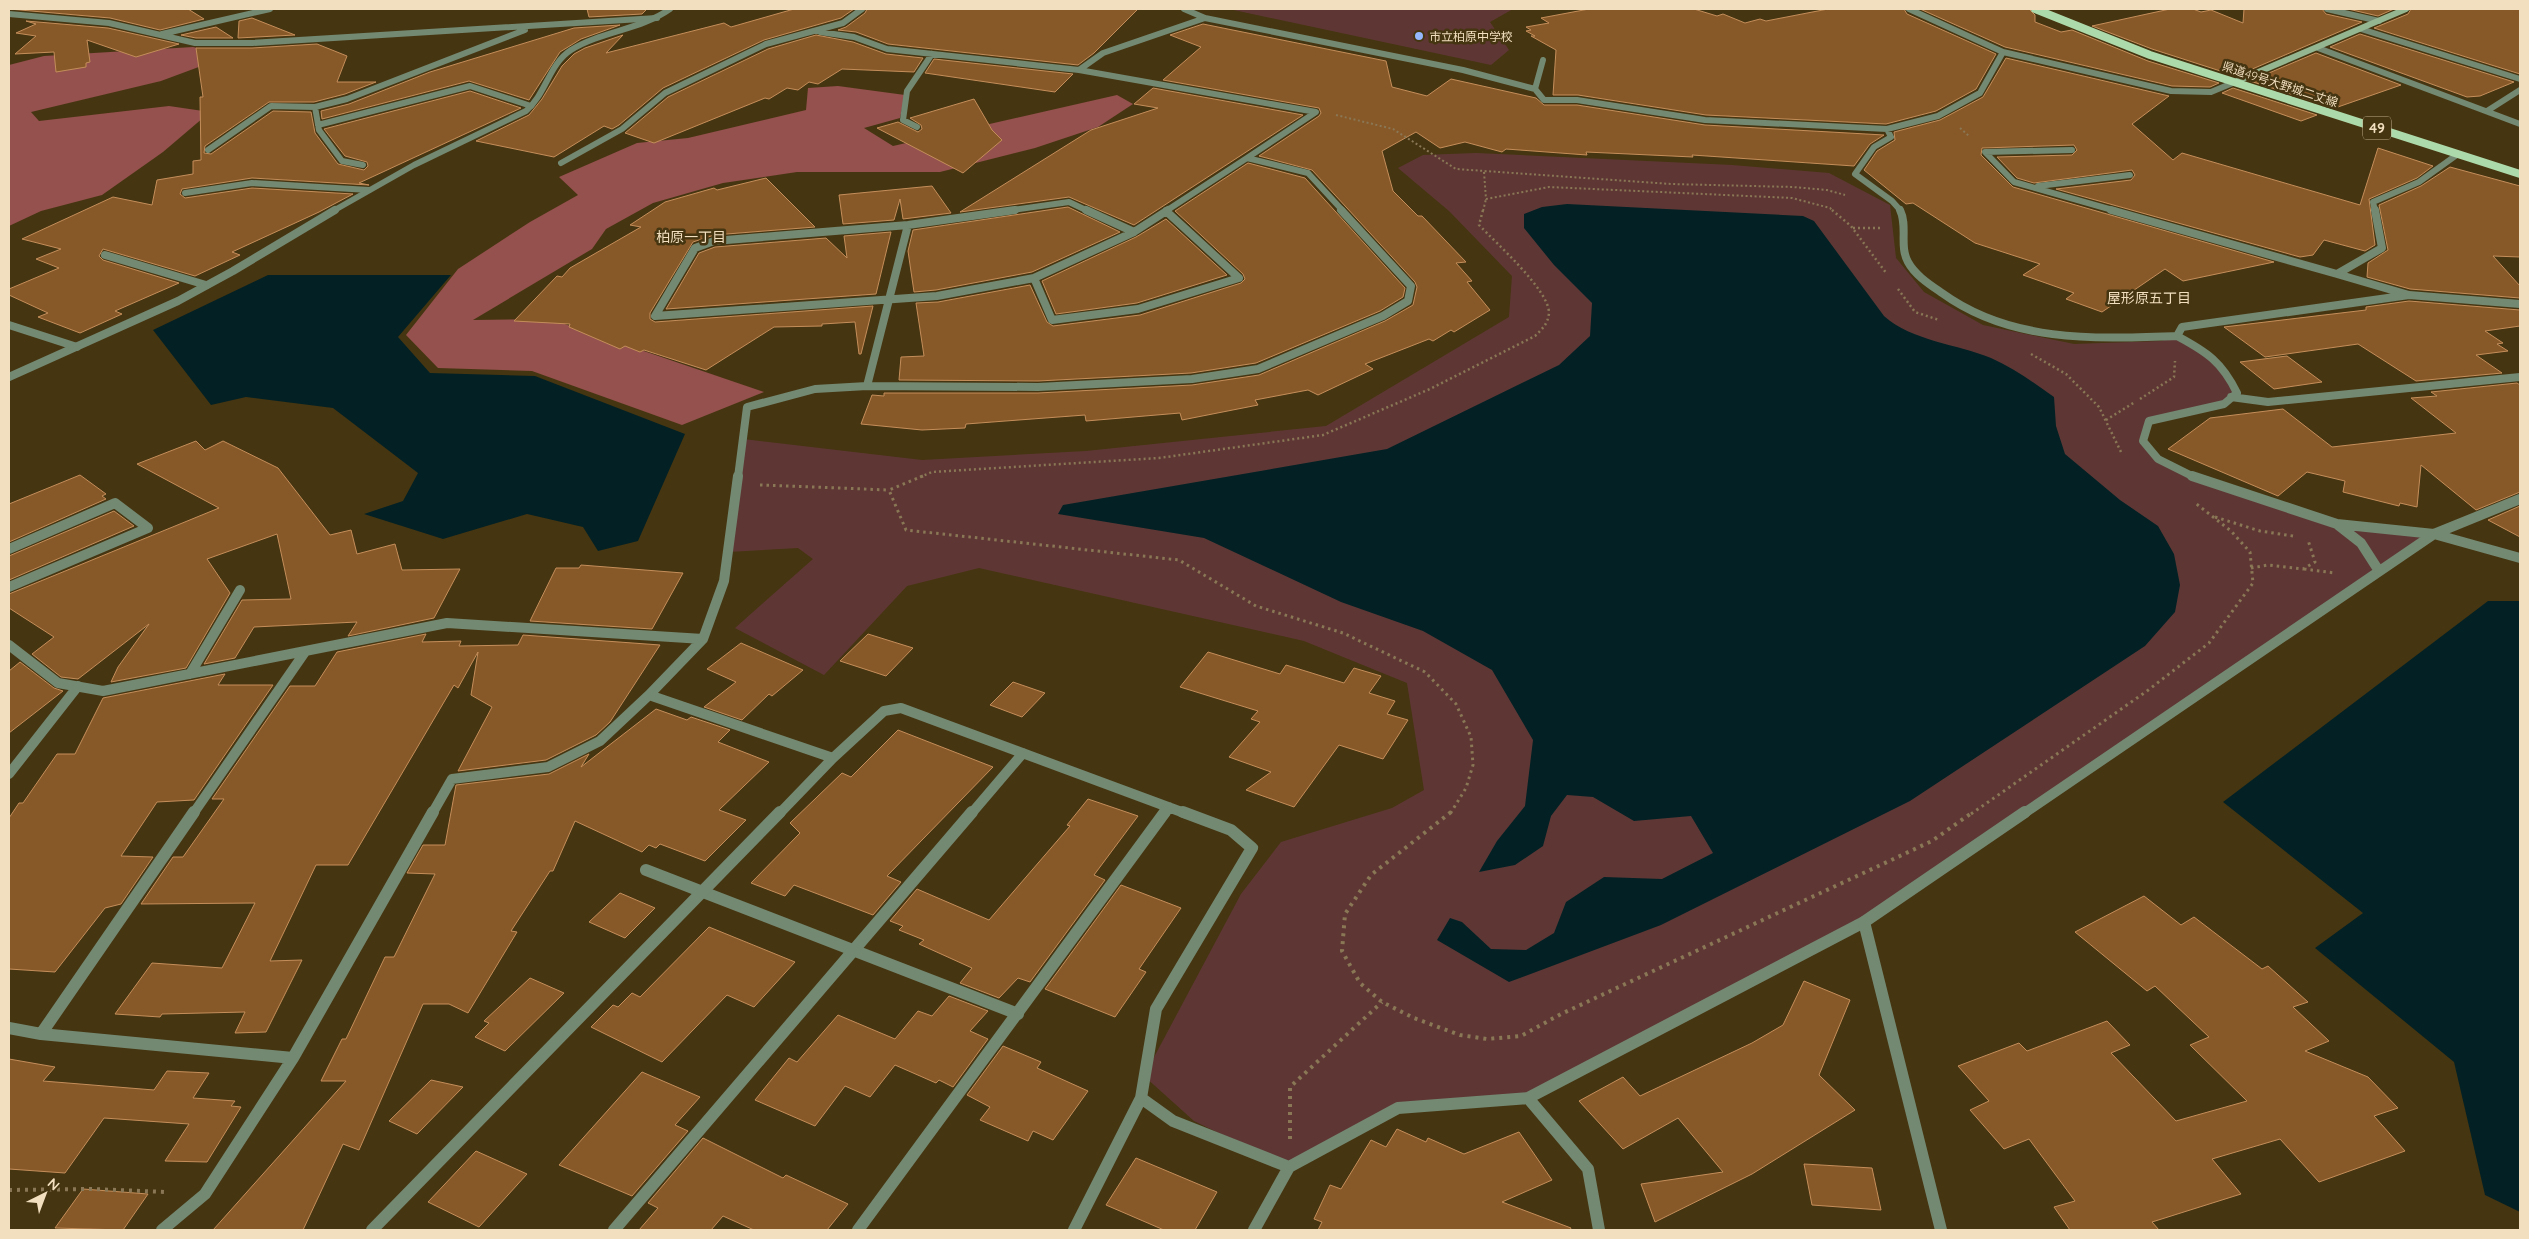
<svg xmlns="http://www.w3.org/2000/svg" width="2529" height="1239" viewBox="0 0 2529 1239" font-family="Quicksand,'Noto Sans JP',sans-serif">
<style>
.green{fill:#5e3735}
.forest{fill:#94514e}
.water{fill:#032124}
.building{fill:#885928;stroke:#c48e5a}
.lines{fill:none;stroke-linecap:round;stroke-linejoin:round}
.path-far3{stroke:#897755;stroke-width:2;stroke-dasharray:2 2.5;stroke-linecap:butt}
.path-far2{stroke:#897755;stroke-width:2.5;stroke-dasharray:2 3;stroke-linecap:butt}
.path-far1{stroke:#897755;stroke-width:3;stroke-dasharray:2.5 4;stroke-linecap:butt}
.path{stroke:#897755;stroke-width:4;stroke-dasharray:3 5;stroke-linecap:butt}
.service{stroke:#738972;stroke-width:12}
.minor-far3{stroke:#738972;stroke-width:6}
.minor-far2{stroke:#738972;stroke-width:8}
.minor-far1{stroke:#738972;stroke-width:10}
.minor{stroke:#738972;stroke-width:12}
.tertiary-far2{stroke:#738972;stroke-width:6}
.tertiary-far1{stroke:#738972;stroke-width:8}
.tertiary{stroke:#738972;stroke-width:12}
.secondary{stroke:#94b792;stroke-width:6}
.primary{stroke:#addaaa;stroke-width:8}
.poi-dot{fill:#94b7fd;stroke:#463511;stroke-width:2}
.labels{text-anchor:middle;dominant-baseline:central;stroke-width:5;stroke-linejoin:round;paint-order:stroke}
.far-poi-label{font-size:12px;fill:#f1dfbf;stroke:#463511;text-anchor:start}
.far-street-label{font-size:12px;fill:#f1dfbf;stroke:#463511}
.shield{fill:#463511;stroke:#beac8b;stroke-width:1}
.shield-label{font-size:14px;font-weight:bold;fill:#f1dfbf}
.far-neighbourhood-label{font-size:14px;fill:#f1dfbf;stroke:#463511}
</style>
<rect width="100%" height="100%" fill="#463511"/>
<path class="green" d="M1229 9H1513L1490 22 1509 50 1491 65Z
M1476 153 1732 165 1829 173 1890 205 1896 258 1924 292 1983 325 2074 344 2161 341 2177 336 2212 354 2237 393 2224 404 2149 421 2143 441 2158 459 2202 481 2337 524 2434 534 1863 922 1528 1098 1398 1108 1289 1167 1194 1121 1144 1076 1241 894 1281 842 1392 808 1424 790 1407 683 1304 641 979 568 907 586 824 675 735 628 813 559 798 548 728 552 743 439 922 460 1086 451 1326 426 1509 317 1512 276 1449 211 1398 168 1423 155Z"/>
<path class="forest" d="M193 47 231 55 161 81 31 112 39 121 169 106 210 112 163 152 102 195 41 211 9 226V65L44 56Z
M838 86 905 95 900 118 864 128 893 146 1117 95 1133 104 1098 127 1035 148 940 172H797L723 183 653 203 606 229 592 249 473 320 550 319 764 392 682 425 532 371 438 368 406 335 458 269 530 222 578 195 559 177 637 143 688 138 806 110 808 88Z"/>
<path class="water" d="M1567 204 1803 216 1814 221 1884 316C1912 341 1957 344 1991 358 2014 368 2034 383 2054 397L2056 426 2065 454 2120 500 2158 526 2174 554 2180 585 2175 612 2145 646 1910 801 1661 925 1509 982 1437 940 1450 918 1462 922 1491 949 1526 950 1554 933 1566 902 1604 877 1662 879 1713 853 1691 816 1634 821 1593 797 1567 795 1551 816 1543 846 1515 865 1479 872 1497 841 1525 806 1533 740 1492 670 1423 631 1341 602 1204 538 1058 514 1063 505 1387 449 1559 365 1590 336 1592 303 1554 265 1524 228V214L1542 207Z
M268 275H451L398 337 430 373 535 376 685 434 638 541 598 551 583 527 527 514 443 539 364 514 403 501 418 473 333 408 246 397 211 405 153 330Z
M2488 601H2520V1212L2485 1195 2454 1062 2315 948 2363 913 2223 802Z"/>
<path class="building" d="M9 9H188L204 19 160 30 110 18Z
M587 9H647L642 14 589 17Z
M794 9H854L841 18 764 40 663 88 619 125 612 129 604 126 554 157 476 141 529 115 542 99 562 66 574 54 585 48 623 35 606 53 724 23 731 27Z
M867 9H1138L1094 53 1078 65 888 44 856 32 838 30 846 27 865 13Z
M1589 9H1694L1717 16 1723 14 1745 23 1760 19 1766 21 1828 9H1904L1907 14 1996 54 1976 89 1936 111 1886 124 1706 115 1578 95H1553L1556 50 1531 36H1535L1526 31 1531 30 1526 27 1549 23 1541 18Z
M1920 9H2029L2035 15V22L2061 32 2072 30 2148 61 2219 83 2210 87 2172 86 2005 47Z
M2170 9H2193L2201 12 2211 10 2243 23 2244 9H2322L2326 14 2362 22 2236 76 2152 49 2092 26Z
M2348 9H2394L2378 16Z
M2411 9H2520V74L2374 28 2408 14Z
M252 18 295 35 238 38 239 21Z
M26 21 108 28 179 44 136 57 87 40 90 62 86 63V67L56 72 54 52 15 54 36 36 16 33 36 24Z
M1203 24 1386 61 1392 87 1427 96 1451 79 1536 98 1544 105H1577L1705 125 1884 135 1870 144 1854 166 1692 155 1693 157 1586 152 1587 155 1506 149 1502 152 1465 142 1440 148 1416 132 1382 151 1393 191 1418 216H1422L1466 262 1456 263 1472 281 1467 282 1490 310 1454 332 1451 330 1433 341 1429 339 1365 364 1373 369 1318 395 1308 390 1255 400 1258 405 1182 420 1180 413 1086 421 1085 415 966 424 965 428 922 430 861 424 872 395 884 396V393H1038L1192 385 1259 375 1385 321 1413 305 1417 287 1415 282 1312 170 1259 156 1319 116 1321 113 1319 108 1163 80 1201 47 1170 35Z
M620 25 581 39 560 52 529 100 469 81 322 119 321 111 349 104 430 72 574 28Z
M216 27 233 38H196L181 35Z
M2360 34 2514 82 2480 96 2467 97 2330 47Z
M816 35 853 42 886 54 923 58 914 72 842 69 818 84 809 82 798 90 787 88 769 99 765 98 654 143 625 133 668 97 768 49Z
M317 44 347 56 337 82H376L345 94 314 102H269L205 146 204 153 211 154 273 111 311 112 315 133 338 164 364 170 368 166 367 162 345 156 324 129 470 91 521 108 359 183 369 185 252 178 182 189 180 194 185 198 252 188 353 194 319 212 232 252 240 255 195 276 103 249 99 256 103 260 179 283 115 311 122 314 80 333 38 317 48 313 9 295V289L59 268 36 259 61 249 22 239 113 197 152 205 157 180 193 174V161L201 160 200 97H203L196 48H252Z
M2316 53 2401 85 2335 108 2250 81Z
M2006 58 2169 96 2132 124 2173 160 2182 153 2360 205 2378 148 2433 166 2417 178 2369 199 2375 245 2365 251 2324 240 2313 255 2300 257 2056 189 2131 180 2135 175 2132 170 2034 183 2017 178 1997 157 2072 155 2077 150 2074 145 1982 148 1981 155 2013 187 2274 262 2183 281 2165 269 2102 312 2066 299 2074 293 2023 275 2040 264 1975 243 1913 203 1906 204 1864 170 1877 151 1895 140 1894 132 1940 120 1983 97Z
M934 59 1073 74 1055 92 925 73Z
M1153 88 1303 115 1134 225 1069 197 960 212 1091 130 1158 108 1134 104Z
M2233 88 2317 115 2301 121 2222 93Z
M974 99 992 130 1002 140 963 173 877 128 898 122 918 132 922 129 921 125 910 118Z
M1248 163 1305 178 1405 288 1403 297 1380 311 1256 363 1191 373 1038 381 899 380 901 357 924 356 916 303 938 302 1030 285 1047 322 1053 326 1140 315 1241 283 1245 279 1243 274 1175 211Z
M2450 167 2520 186V257L2493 256 2520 286V298L2410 289 2367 277 2368 263 2388 250 2379 205 2421 186Z
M766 178 815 227 714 235 693 242 650 313V319L655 322 873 306 861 354H859L855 322 822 324V326L774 327 706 370 644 350 640 352 625 346 620 349 569 327 570 324 514 321 557 276 562 277 570 268 641 227 630 225 665 202 714 188 717 190Z
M932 186 951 213 903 219 900 199 894 220 843 224 839 195Z
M1068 207 1120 232 1032 272 936 290 914 292 908 251 913 230Z
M1166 219 1227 275 1137 303 1056 314 1042 281 1136 237Z
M891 232 876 294 666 309 699 253 715 247 826 238 847 258 844 236Z
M2409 301 2520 310V326L2485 331 2503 343 2497 344 2508 351 2476 355 2502 373 2416 381 2358 344 2265 357 2224 327 2366 310V307Z
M2287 356 2322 382 2274 389 2240 362Z
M2517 383 2520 385V492L2476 510 2421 465 2417 507 2400 503 2399 506 2343 492 2345 481 2307 472 2278 496 2168 449 2210 418 2283 409 2332 447 2456 433 2411 398 2437 396 2431 392Z
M196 441 205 450 223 441 278 468 330 535 351 530 357 554 395 544 402 570 460 569 434 618 348 636 357 622 254 627 235 658 204 664 242 600 291 599 277 534 207 559 230 593 186 668 111 682 118 667 149 624 78 679 61 677 32 654 54 637 9 608V594L219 508 137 464Z
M80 475 106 494 102 496 106 499 9 542V504Z
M2520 506V537L2488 520Z
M114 511 134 526 9 580V556Z
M581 565 683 573 652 629 530 621 556 568H579Z
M426 634 422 642 461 641 459 646 518 645 523 635 660 645 610 722 596 735 546 760 458 771 492 707 471 695 478 652 458 688 454 685 348 865H316L270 961 302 960 266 1032 235 1033 245 1012 162 1014 160 1017 115 1014 152 963 222 968 255 903 141 904 173 857H183L224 799H212L290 686H315L337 652Z
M868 634 913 648 886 676 840 661Z
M741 643 803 670 772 696 769 694 742 720 704 707 736 682 707 669Z
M1208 652 1280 674 1286 665 1344 683 1354 668 1381 676 1369 693 1395 701 1387 714 1408 720 1383 759 1339 745 1294 807 1246 790 1271 772 1229 757 1260 722 1251 719 1258 711 1180 687Z
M20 662 54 688 63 691 9 733V671Z
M225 674 218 685H273L194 800 157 802 121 856 153 857 121 904 105 908 55 972 9 969V818L19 803H23L57 754H75L103 698Z
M1013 682 1045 693 1022 717 990 705Z
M656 709 687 720 691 717 730 730 718 742 769 762 719 810 746 820 705 861 660 844 656 848 649 845 642 852 575 821 553 871H550L511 931 517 932 468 1013 449 1004H423L359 1150 343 1144 303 1230H213L346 1081H321L342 1039H346L385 957H394L435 874 407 873 423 845H445L456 785 549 774 589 754 581 767Z
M898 730 993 767 887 876 901 882 873 915 794 885 785 896 751 883 800 833 790 823 842 773 851 777Z
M1088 799 1138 816 1094 875 1105 880 1030 982 1018 978 999 998 960 983 972 968 919 944 924 940 899 930 903 926 890 921 917 889 989 920 1070 826 1067 825Z
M1121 885 1181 908 1139 969 1146 972 1115 1017 1045 989Z
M620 893 655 908 625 938 589 922Z
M2144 896 2181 925 2194 917 2262 969 2268 966 2308 1002 2293 1007 2329 1041 2305 1051 2368 1077 2398 1108 2374 1116 2405 1151 2319 1182 2280 1139 2212 1159 2241 1194 2152 1222 2159 1230H2070L2054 1207 2075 1201 2029 1139 2004 1149 1970 1110 1989 1101 1958 1066 2019 1043 2027 1051 2107 1021 2130 1045 2111 1053 2176 1121 2247 1101 2190 1045 2209 1037 2155 986 2147 991 2075 932Z
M709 927 795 962 754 1007 727 995 662 1062 591 1027 613 1005 618 1007 632 993 640 997Z
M530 978 564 993 505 1051 475 1037 489 1023 484 1021Z
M1804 981 1850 1000 1819 1075 1855 1110 1752 1174 1655 1222 1641 1184 1723 1172 1678 1118 1623 1149 1579 1101 1623 1077 1640 1096 1752 1043 1783 1025Z
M949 996 988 1011 970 1031 988 1039 953 1087 939 1080 936 1083 895 1065 870 1097 845 1086 815 1126 755 1100 789 1058 797 1062 838 1015 895 1039 918 1011 932 1016Z
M1003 1046 1041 1062 1037 1068 1088 1091 1053 1140 1033 1131 1028 1141 980 1120 990 1107 967 1095Z
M9 1059 55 1067 43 1081 154 1090 167 1071 209 1073 193 1098 235 1101 231 1106 241 1107 207 1162 165 1161 189 1124 104 1118 65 1173 9 1169Z
M642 1072 700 1097 675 1125 688 1131 632 1196 559 1165Z
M431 1080 463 1087 417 1134 389 1121Z
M1397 1129 1426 1142 1428 1138 1464 1154 1519 1132 1552 1180 1502 1202 1571 1228 1570 1230H1318L1322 1222 1314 1219 1330 1185 1341 1189 1371 1140 1386 1147Z
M703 1138 783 1178 786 1175 848 1204 827 1230H754L723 1216 711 1230H639L658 1208 648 1203Z
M476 1151 527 1174 479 1227 428 1202Z
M1136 1158 1217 1192 1195 1230H1164L1106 1205Z
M1804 1164 1872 1168 1881 1210 1812 1205Z
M83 1189 148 1194 123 1230 55 1228Z"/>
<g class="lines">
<path class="path-far3" d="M1336 115 1393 129 1456 169 1671 184 1793 187 1827 190 1845 195
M1960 128 1970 137
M1484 172 1486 199 1549 187 1792 198 1830 208 1833 211
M1483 211 1486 199"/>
<path class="path-far2" d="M1832 210 1851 226 1887 274
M1853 228H1881
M1898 289 1915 312 1939 320
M2031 354 2066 374 2099 407 2122 454
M2140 399 2174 377 2175 361
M2106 420 2135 402
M920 477 932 472 1159 458 1323 435 1430 389 1535 336C1542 329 1548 324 1549 313 1549 290 1496 243 1479 225L1483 210"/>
<path class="path-far1" d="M923 476 889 490 906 530 1179 560 1256 606 1343 633 1425 672 1456 704 1471 737 1473 765 1466 788 1450 814
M760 485 889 490
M2215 517 2260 531 2293 536
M2251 568 2268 565 2303 569 2315 562 2308 540
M2304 569 2335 573
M1971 814 2147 691 2209 643 2253 583 2250 552 2231 531 2194 502"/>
<path class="path" d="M1451 812 1371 875 1345 914 1342 951 1360 983 1382 1002 1414 1018 1460 1035 1487 1039 1521 1036 1561 1014 1932 841 1973 812
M1290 1139V1087L1382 1002
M9 1190 91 1189 167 1192"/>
<path class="service" d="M646 870 1018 1014"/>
<path class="minor-far3" d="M1184 9 1205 18 1463 70 1535 89 1543 60
M2327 9 2379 21
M9 14 109 23 195 43H252L657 18
M1205 18 1103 53 1079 70 1316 112 1247 158 1308 173 1343 211
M2361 29 2520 79
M820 32 854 37 887 49 1079 70
M162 34 270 9
M2318 48 2520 124
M2003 52 2171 91 2211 92 2235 82
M1535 89 1544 100H1577L1705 120 1887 129 1938 116 1980 93 2003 52 1909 9
M2487 111 2520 90
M318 125 470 86 531 106
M917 127 903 120 907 91 932 54
M1887 129 1891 137 1874 147 1855 174 1892 201 1901 211
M208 150 271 106 315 107
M2072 150 1985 152 2014 182 2116 211
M561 163 622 129 665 93 766 44 843 23 862 9
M363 165 342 161 319 130 315 107 347 99 525 30
M2038 186 2130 175
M185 193 252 183 369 190
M1006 211 1069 202 1088 211
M1166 211 1247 158
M2375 211 2373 202 2419 182 2458 154"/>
<path class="minor-far2" d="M1015 210 908 225 714 241 695 248 655 316 937 296 1034 278 1134 232
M1086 210 1134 232
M1900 210C1908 226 1899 246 1908 262 1915 275 1929 284 1942 293 2011 343 2095 339 2177 336
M2111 210 2337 274
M1134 232 1168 210
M105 255 206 285
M1034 278 1052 320 1138 309 1239 278 1166 211
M2409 295 2520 304
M9 325 77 347
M867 386 908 225
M2231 397 2268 402 2520 377
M738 477 747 407 815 389 867 386 1038 387 1192 379 1258 369 1383 316 1408 301 1411 286 1341 210
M2194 477 2158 459 2143 441 2149 421 2224 404 2237 393C2222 362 2207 352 2177 336L2182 327 2409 295 2337 274 2382 248 2375 210"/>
<path class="minor-far1" d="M738 476 724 581 703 639 649 695 833 758
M2338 525 2361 543 2379 571
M2434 534 2520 499
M2434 534 2520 558
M9 549 115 503 148 528 9 587
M9 645 58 683 103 691 447 623 703 639
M190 674 240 590
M9 774 78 686
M193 814 305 652
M432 814 452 779 548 767 600 741 649 695
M779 814 833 758 884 711 901 708 1187 814
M971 814 1023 753
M1164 814 1169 807
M2023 814 2434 534 2337 524 2192 476"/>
<path class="minor" d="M9 1028 41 1034 293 1058
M41 1034 194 812
M1141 1098 1173 1121 1289 1167 1398 1108 1528 1098 1588 1169 1599 1230
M1528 1098 1864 922 2025 812
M162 1230 205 1194 293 1058 433 812
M372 1230 780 812
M614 1230 972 812
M858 1230 1165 812
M1074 1230 1141 1098 1156 1009 1252 848 1231 830 1183 812
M1254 1230 1289 1167"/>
<path class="tertiary-far2" d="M333 211 414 165 526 111C546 94 549 64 571 50 602 31 640 30 670 9"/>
<path class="tertiary-far1" d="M9 377 178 301 233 271 335 210"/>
<path class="tertiary" d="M1864 922 1941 1230"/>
<path class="secondary" d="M2235 82 2406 9"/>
<path class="primary" d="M2035 9 2150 55 2520 174"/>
</g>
<circle class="poi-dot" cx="1419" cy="36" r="5"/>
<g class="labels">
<g class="far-poi-label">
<text x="1429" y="36">市立柏原中学校</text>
</g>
<g class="far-street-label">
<text transform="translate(2280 84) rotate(18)">県道49号大野城二丈線</text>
</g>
<rect class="shield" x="2363" y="116.5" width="28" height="23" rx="4"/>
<g class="shield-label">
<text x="2377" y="128">49</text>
</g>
<g class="far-neighbourhood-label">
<text x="691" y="237">柏原一丁目</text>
<text x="2149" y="298">屋形原五丁目</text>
</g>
</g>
<rect width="2529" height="1239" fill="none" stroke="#f1dfbf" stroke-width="20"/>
<g transform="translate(45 1194) rotate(42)" stroke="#463511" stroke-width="4" paint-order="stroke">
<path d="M0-4L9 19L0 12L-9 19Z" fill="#f1dfbf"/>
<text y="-8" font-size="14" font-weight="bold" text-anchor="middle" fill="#f1dfbf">N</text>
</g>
</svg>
